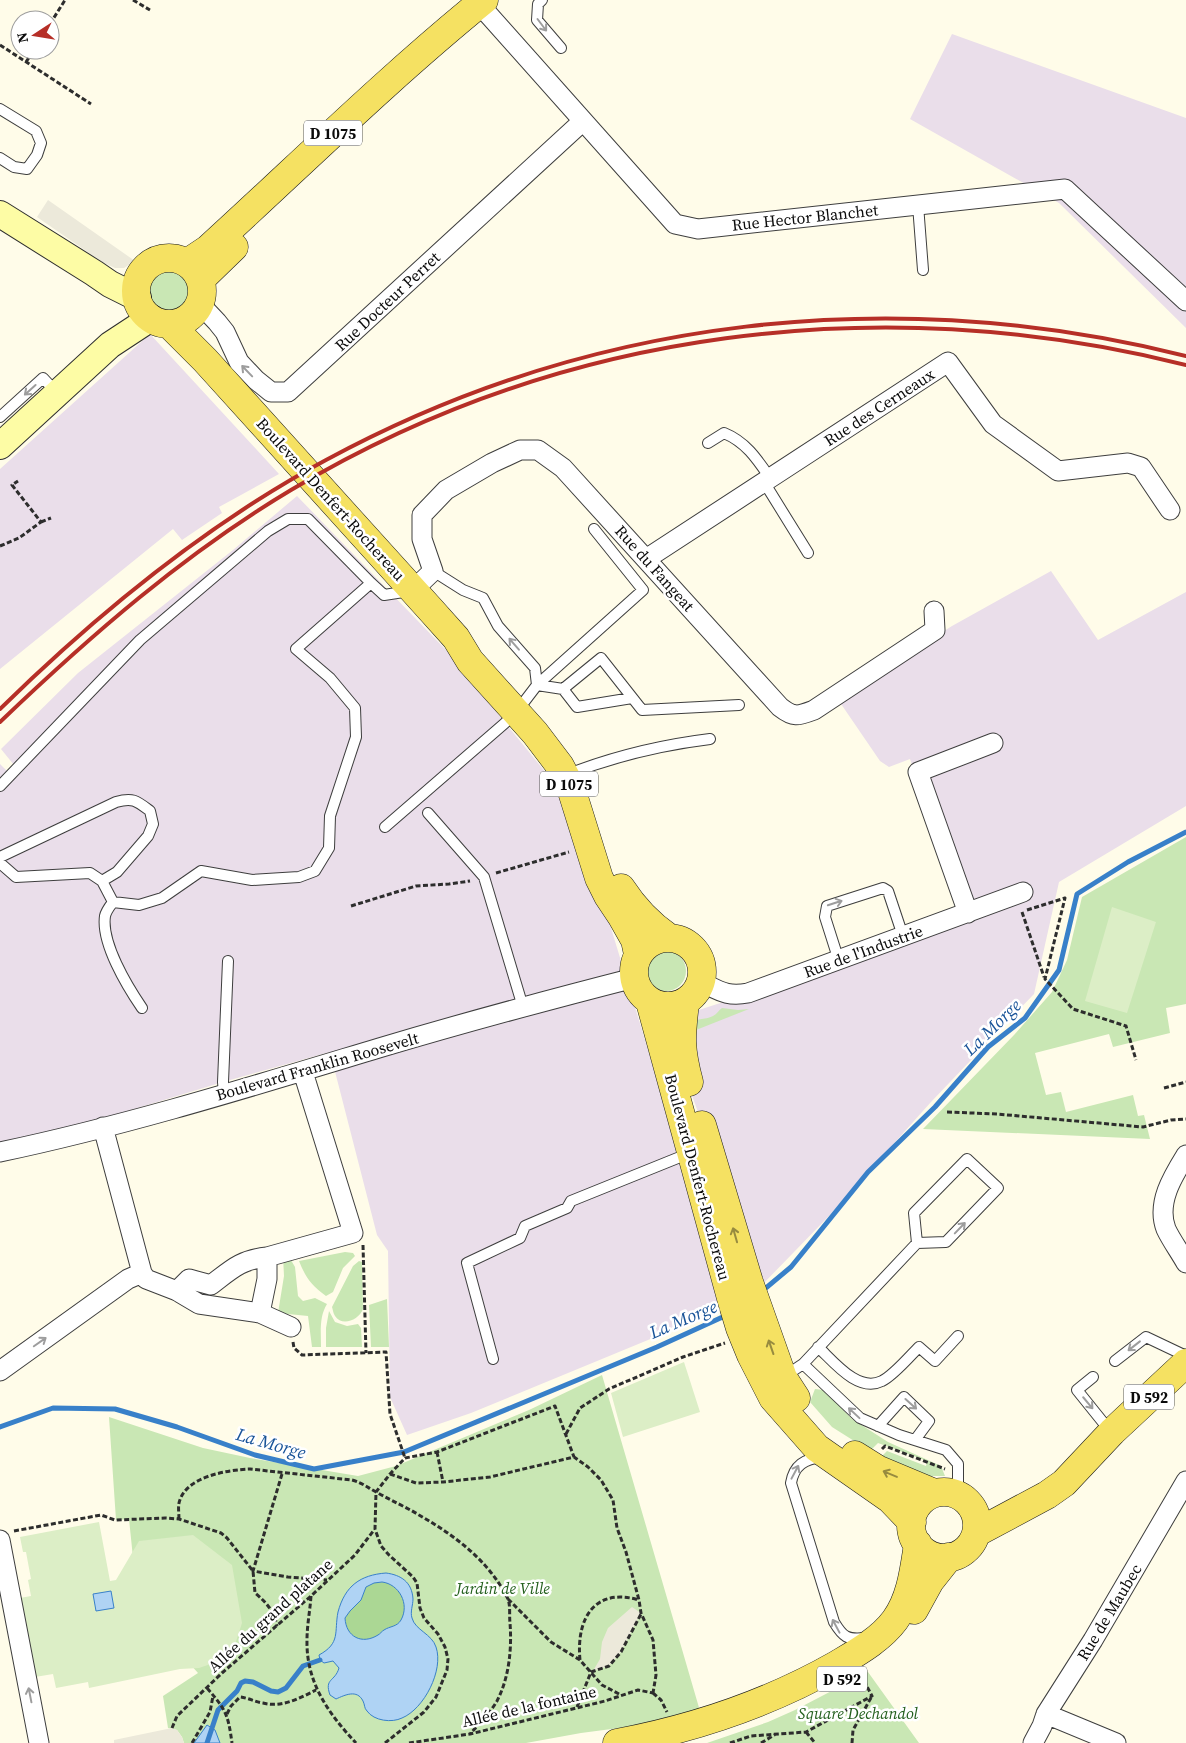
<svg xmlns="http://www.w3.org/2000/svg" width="1186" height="1743" viewBox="0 0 1186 1743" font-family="'Source Serif 4',serif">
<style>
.industrial{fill:#eadeea}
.green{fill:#c9e7b4}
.forest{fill:#abd794}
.pitch{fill:#dceec6}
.plaza{fill:#ece9da}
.water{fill:#afd3f4;stroke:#3880c9;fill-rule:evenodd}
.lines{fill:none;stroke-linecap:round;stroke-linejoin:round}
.stream{stroke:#3880c9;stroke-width:5}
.lane-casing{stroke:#3e3e3e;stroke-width:12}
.street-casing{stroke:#3e3e3e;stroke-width:21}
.secondary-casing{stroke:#2d2d2d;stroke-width:28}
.primary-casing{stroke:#1c1c1c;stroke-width:29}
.path{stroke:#2d2d2d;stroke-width:3;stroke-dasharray:5 2.5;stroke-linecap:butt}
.lane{stroke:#fff;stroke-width:10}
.street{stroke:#fff;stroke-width:19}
.secondary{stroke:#fdfca5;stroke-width:26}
.primary{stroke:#f5e162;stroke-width:28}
.rail{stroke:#b62f27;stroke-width:4}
.oneway{stroke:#9d9d9d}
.oneway2{stroke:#978b3f}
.labels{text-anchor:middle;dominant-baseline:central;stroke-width:5;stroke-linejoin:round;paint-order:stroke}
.shield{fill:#fff;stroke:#545454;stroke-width:1}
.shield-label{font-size:15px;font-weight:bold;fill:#0b0b0b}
.street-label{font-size:16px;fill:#0b0b0b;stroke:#fff}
.park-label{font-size:16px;font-style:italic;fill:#24601e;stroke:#fff}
.water-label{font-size:18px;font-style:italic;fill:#185398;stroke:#fff}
</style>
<rect width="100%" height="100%" fill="#fffce9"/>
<path class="industrial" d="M952 34 1186 118V328L1059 203 910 119Z
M150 334 279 474 219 507 222 513 182 540 173 529 0 669V469Z
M297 496 446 650 560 790 611 928 724 1300 700 1318 648 1340 471 1413 407 1435 390 1397 388 1251 377 1235 330 1052 223 1082 95 1121 0 1148V764L7 771 14 765 1 749 78 673 233 550Z
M1051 571 1098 640 1186 592V806L1059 882 1034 994 931 1102 827 1218 761 1286 665 1021 967 923 910 759 889 767 880 761 839 701 841 696 952 626Z"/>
<path class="green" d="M148 292a21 21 0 1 1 42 0a21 21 0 1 1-42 0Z
M1186 837V1004L1166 1008 1170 1033 1113 1047 1109 1034 1035 1053 1046 1095 1061 1092 1066 1112 1133 1095 1138 1116 1144 1115 1150 1139 923 1129 1014 1035 1052 992 1067 960 1082 897Z
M646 971a20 20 0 1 1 40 0a20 20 0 1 1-40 0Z
M722 1008 738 1010 749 1009 691 1032C696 1014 700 1022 713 1016 717 1014 719 1010 722 1008Z
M345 1252 353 1253 355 1256 343 1268 333 1292 326 1296C311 1285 306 1278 299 1261Z
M288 1255 295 1267 298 1296 303 1301 315 1298 327 1304C319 1317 321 1332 321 1347H312L308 1316 278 1313 284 1276 283 1256Z
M359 1261 362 1262 363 1309C359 1320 342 1327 335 1316 333 1313 333 1310 332 1307L353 1266Z
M387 1299 389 1347H371L369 1305Z
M329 1311 335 1322 347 1326 358 1324 361 1328 362 1347H326V1328Z
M602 1375 700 1711 665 1722 581 1733 526 1743H184L182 1737 177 1730 168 1728 163 1696 198 1673 138 1606 129 1519 116 1520 109 1417 203 1448 250 1458 358 1476 396 1466 529 1410Z
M815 1389 824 1390 852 1419 888 1442 941 1466 945 1476H927L880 1458 887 1451 926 1466 927 1461 878 1443 870 1451 832 1427 810 1402Z
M868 1672 919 1743H707L768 1722 795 1710Z"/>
<path class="forest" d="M382 1582C399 1584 410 1604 401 1620 397 1627 390 1626 384 1630 382 1631 380 1634 378 1635 362 1645 346 1637 345 1618L350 1611 361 1600 366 1587 374 1583Z"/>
<path class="pitch" d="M1112 907 1156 922 1127 1013 1085 1001Z
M684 1362 700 1412 623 1437 611 1393Z
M99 1522 110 1581 116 1580 139 1541 193 1535 232 1565 242 1623 231 1657 199 1668 180 1669 89 1688 88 1682 56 1688 53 1674 35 1677 20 1598 31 1596 28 1580 31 1579 26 1552H23L20 1537Z"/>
<path class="plaza" d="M48 200 135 261 124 268H115L102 262 37 217Z
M632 1607 641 1613 621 1652 609 1666 593 1671 600 1659 602 1642 608 1628Z
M172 1728 177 1730 182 1737 184 1743H114V1740Z"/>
<path class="water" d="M386 1573C401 1575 412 1582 413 1599 413 1605 410 1612 412 1618 415 1630 432 1634 436 1647 444 1670 424 1709 402 1718 392 1723 374 1721 367 1711 364 1708 365 1705 363 1701 357 1689 345 1695 336 1699L330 1695C324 1678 335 1682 339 1668L333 1661 324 1663 320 1660 319 1655C341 1643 334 1632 338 1612 345 1586 360 1575 386 1573ZM382 1582C399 1584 410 1604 401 1620 397 1627 390 1626 384 1630 382 1631 380 1634 378 1635 362 1645 346 1637 345 1618L350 1611 361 1600 366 1587 374 1583Z
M111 1591 114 1608 96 1611 93 1594Z
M207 1725 215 1730 220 1743H194Z"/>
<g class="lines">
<path class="stream" d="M761 1292 791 1267 868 1172 935 1107 988 1047 1025 1018 1059 970 1077 894 1128 862 1186 832
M0 1427 53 1408 115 1409 177 1427 255 1455 314 1469 404 1452 657 1347 727 1315
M207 1743 218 1710 237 1691 241 1683 245 1681 253 1682 271 1691 278 1692 286 1688 303 1666 320 1660"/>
<g class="lane-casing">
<path id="lane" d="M542 0 538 4 537 20 561 48
M0 109 36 131 41 143 37 155 27 169 14 167 0 158
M918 205 923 270
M0 417 43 378 57 393
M708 443 724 433C746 442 757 459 770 478
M764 482 808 553
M433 571 463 590 483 598 498 626 535 668 537 685
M537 685 563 689 601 658 642 710 739 705
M563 689 577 707 632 698
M566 775C612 757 661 745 710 739
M0 786 140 640 268 531 288 519H308L371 583 384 595 410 591
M428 813 484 877 523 1007
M385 827 505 723 524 702 537 685 643 590 594 529
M0 857 116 802C133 797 137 801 150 811L153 824 148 836 117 872 102 881 90 873 16 877 0 863
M102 881 113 902 139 905 162 898 201 871 252 880 299 877 315 871 329 848 330 816 356 737 355 708 330 678 296 649 371 583
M113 902C110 906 106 911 105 916 101 943 127 986 142 1008
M839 961 825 917 827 906 883 888 888 891 903 936
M224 1094 223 1082 228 961
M818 1347C834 1362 858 1393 882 1381 893 1376 910 1356 919 1347L935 1361 958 1336
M493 1359 467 1263 520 1238 525 1226 567 1208 571 1201 690 1153
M1115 1361 1146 1337 1186 1356
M803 1364 860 1418 899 1435 946 1450 958 1464V1495
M785 1376 803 1364 917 1243 946 1242 998 1188 967 1159 914 1213 917 1243
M1093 1377 1077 1390 1110 1431
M878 1426 904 1397 929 1421 915 1440
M821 1457C805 1459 794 1465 791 1483L834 1622C843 1637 847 1640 865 1638"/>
</g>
<g class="street-casing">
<path id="street" d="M479 4 675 224 698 229 1065 189 1186 301
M200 304 217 322 225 332 239 362 256 380 271 392H288L583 121
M646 559 948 362 993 424 1058 471 1128 463 1141 467 1170 510
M413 590 433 571 422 539V515L446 490 492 463 520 450H538L563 468 780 707C794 718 798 716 814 710L935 630 934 611
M968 913 918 772 993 743
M701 982C720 991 727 997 748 993L1023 892
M103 1127 142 1273 146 1279 177 1291 199 1304 260 1313 291 1327
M0 1152C128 1125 253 1086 379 1048 463 1023 548 1000 634 978
M1186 1155C1173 1176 1156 1203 1166 1229 1171 1240 1180 1252 1186 1263
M267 1257 353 1233 303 1072
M177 1291 189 1279 211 1285C232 1269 240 1260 267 1257V1279L260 1313
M0 1371 128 1279 142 1273
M0 1540 39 1743
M1046 1714 1116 1743
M1033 1743 1042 1726 1046 1714 1093 1640 1186 1481"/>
</g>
<g class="secondary-casing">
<path id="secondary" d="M0 214 94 273 110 284 138 298
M0 446 110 345 151 318"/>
</g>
<g class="primary-casing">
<path id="primary" d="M136 291a33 33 0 1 1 66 0a33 33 0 1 1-66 0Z
M187 263 208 249C300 165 388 78 484 0
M201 279 234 247
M169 324 205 360 430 609 456 638 470 661 535 733 560 766 570 785 599 878 608 896 622 917 635 940 638 954
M621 888C634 908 649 924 668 937
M634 972a34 34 0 1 1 68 0a34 34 0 1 1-68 0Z
M650 1002 731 1298 740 1328 751 1355 773 1398 817 1448 890 1499 912 1522
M685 1003C681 1036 680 1049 689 1082
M702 1125 749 1282 783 1378 796 1398
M855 1455 879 1470 934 1493
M911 1525a33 33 0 1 1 66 0a33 33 0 1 1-66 0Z
M976 1533 1047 1495 1064 1483 1112 1432 1186 1363
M914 1610 930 1581 949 1557
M617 1743C696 1728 768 1704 838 1664 858 1652 881 1639 895 1620 911 1598 914 1570 918 1544"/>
</g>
<path class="path" d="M133 0 150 10
M50 24 65 0
M0 45 91 104
M26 62 34 50
M41 522 51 518
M0 546 19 538 41 522 12 485 18 481
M496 873 569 852
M351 906 416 886 449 884 470 881
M1027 910 1065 898 1045 979 1073 1009 1126 1026 1136 1060
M1022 912 1044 977
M1164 1088 1186 1082
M947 1112 997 1114 1143 1127 1171 1120 1186 1119
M363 1245 366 1353
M293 1342 294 1348 302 1355 386 1352 390 1414 405 1458
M566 1434 580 1408 609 1389 683 1357 725 1343
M882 1449 885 1446 945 1469
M437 1452 443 1482
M282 1474 253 1571 288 1577 327 1580
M390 1474 416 1483 443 1482 490 1477 574 1457 588 1467 601 1480 613 1500 617 1528 626 1552 639 1600 641 1613 653 1640 656 1675 653 1693
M179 1519C179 1514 178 1508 179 1503 185 1476 228 1470 250 1469L352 1480C363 1483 368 1488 378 1493 392 1501 406 1507 419 1515 454 1535 488 1560 507 1597 511 1604 509 1615 510 1623 512 1649 509 1678 497 1701 490 1713 479 1724 470 1734
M14 1531 101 1515 115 1520 165 1518 179 1519 221 1533 227 1538 253 1571 255 1593C267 1603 274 1611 277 1626
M311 1596C310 1611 307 1625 307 1640 306 1682 328 1713 356 1743
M508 1599 551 1642 580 1660 602 1685 621 1695
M580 1660C576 1619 594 1587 639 1600
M207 1688C226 1710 228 1714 232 1743
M653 1693 661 1700 667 1712
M577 1707 591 1672 609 1666 621 1652 641 1614
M227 1714 231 1706 240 1697C249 1698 255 1702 263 1703 282 1708 300 1698 316 1690
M172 1728 177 1716 222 1673 311 1596 355 1555 374 1530
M806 1732 815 1743
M192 1743 210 1712 213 1696
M385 1743 424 1712 436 1697 447 1670 448 1659 445 1647 438 1634 424 1618 420 1608 417 1583 413 1577 389 1555 381 1546 375 1529 376 1492 390 1474 405 1458 437 1452 555 1406 574 1457
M409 1743 470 1734 605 1701 638 1690 653 1693
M730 1743 751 1736 806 1732 872 1696 863 1679
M761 1743 776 1734
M852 1743 853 1730 872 1696"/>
<use href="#lane" class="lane"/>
<use href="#street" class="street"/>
<use href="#secondary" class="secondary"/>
<use href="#primary" class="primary"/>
<path class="rail" d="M0 709C98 613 205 525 326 460 592 316 893 283 1186 356
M0 722C90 636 184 554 291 490 562 328 881 289 1186 365"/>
</g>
<defs><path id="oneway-shaft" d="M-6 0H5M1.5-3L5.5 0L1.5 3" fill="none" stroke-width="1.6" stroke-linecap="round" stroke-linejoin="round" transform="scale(1.25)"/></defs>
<g class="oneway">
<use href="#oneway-shaft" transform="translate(542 25) rotate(53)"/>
<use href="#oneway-shaft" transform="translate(247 371) rotate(-134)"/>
<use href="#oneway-shaft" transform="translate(30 390) rotate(138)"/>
<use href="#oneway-shaft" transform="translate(514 644) rotate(-131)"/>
<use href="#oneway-shaft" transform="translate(835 903) rotate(-18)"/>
<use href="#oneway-shaft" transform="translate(960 1228) rotate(-46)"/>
<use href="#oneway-shaft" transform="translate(40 1342) rotate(-35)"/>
<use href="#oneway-shaft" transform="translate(1134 1346) rotate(142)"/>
<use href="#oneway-shaft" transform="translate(1088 1403) rotate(50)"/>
<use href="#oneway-shaft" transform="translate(911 1404) rotate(42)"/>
<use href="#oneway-shaft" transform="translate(854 1413) rotate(-137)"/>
<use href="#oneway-shaft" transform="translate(795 1472) rotate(-62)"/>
<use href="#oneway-shaft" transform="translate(836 1626) rotate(-118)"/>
<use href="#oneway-shaft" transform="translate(30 1695) rotate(-101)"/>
</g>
<g class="oneway2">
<use href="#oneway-shaft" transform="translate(735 1235) rotate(-106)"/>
<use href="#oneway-shaft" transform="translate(771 1347) rotate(-109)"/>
<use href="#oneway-shaft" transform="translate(890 1474) rotate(-157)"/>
</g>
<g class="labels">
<g class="shield">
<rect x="304" y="120.5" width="58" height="25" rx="4"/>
<rect x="540" y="771.5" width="58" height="25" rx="4"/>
<rect x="1124" y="1384.5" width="50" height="25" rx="4"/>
<rect x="817" y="1666.5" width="50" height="25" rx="4"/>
</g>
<g class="shield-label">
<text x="333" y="133">D 1075</text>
<text x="569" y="784">D 1075</text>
<text x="1149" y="1397">D 592</text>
<text x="842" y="1679">D 592</text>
</g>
<g class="street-label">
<text transform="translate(805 217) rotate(-6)">Rue Hector Blanchet</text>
<text transform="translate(387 301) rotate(-43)">Rue Docteur Perret</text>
<text transform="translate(879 407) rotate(-33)">Rue des Cerneaux</text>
<text transform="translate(331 499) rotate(48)">Boulevard Denfert-Rochereau</text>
<text transform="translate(655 568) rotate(48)">Rue du Fangeat</text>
<text transform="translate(863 951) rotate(-20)">Rue de l'Industrie</text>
<text transform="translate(317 1066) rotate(-16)">Boulevard Franklin Roosevelt</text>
<text transform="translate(698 1177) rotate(75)">Boulevard Denfert-Rochereau</text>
<text transform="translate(1109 1612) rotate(-59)">Rue de Maubec</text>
<text transform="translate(270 1615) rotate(-42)">Allée du grand platane</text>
<text transform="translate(529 1706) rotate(-13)">Allée de la fontaine</text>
</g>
<g class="park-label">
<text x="503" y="1588">Jardin de Ville</text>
<text x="858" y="1713">Square Dechandol</text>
</g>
<g class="water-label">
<text transform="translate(992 1027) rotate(-44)">La Morge</text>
<text transform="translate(683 1319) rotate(-23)">La Morge</text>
<text transform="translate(271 1443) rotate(16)">La Morge</text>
</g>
</g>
<g transform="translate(35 35) rotate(258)"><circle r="24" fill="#ffffff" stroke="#9d9d9d"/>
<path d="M0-4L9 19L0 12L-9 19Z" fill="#b62f27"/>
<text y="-8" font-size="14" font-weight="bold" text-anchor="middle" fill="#0b0b0b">N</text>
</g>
</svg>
